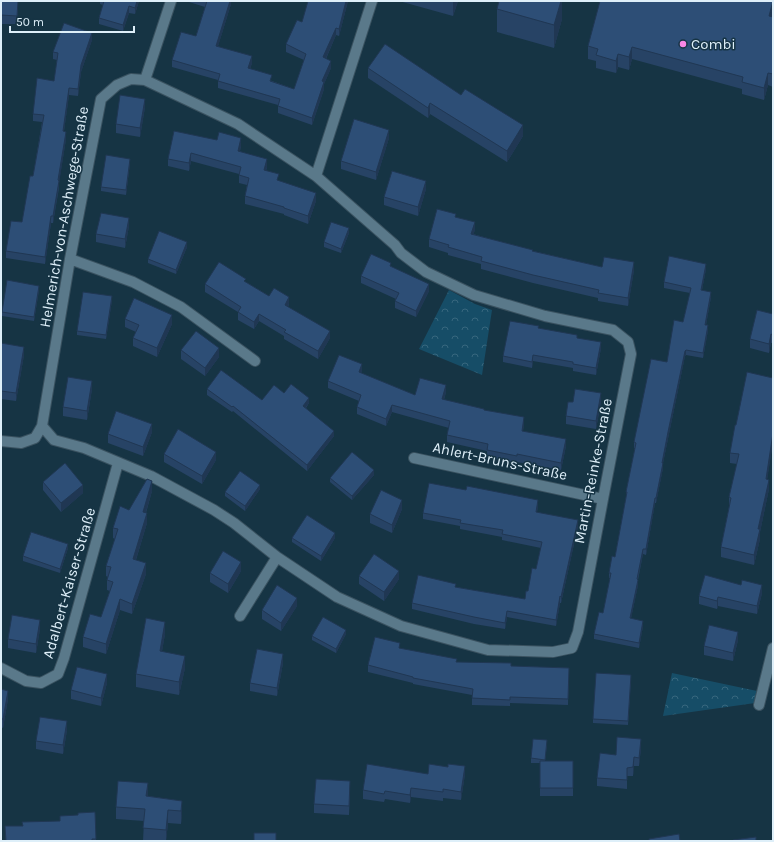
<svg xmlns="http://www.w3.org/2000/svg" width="774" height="842" viewBox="0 0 774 842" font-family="Karla,sans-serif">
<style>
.park{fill:url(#park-crowns)}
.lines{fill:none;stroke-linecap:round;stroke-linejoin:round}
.minor-casing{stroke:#3a5260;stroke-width:12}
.minor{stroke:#5a798a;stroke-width:10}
.wall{fill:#274365}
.shaded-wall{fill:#203753}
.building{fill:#2d4e76;stroke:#203753}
.poi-dot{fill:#fb87e6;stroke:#163444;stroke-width:1.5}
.labels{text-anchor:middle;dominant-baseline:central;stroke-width:3;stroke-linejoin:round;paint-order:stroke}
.poi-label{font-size:15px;fill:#deeff9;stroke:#163444;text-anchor:start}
.street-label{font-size:15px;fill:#deeff9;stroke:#163444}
</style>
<defs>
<pattern id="park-crowns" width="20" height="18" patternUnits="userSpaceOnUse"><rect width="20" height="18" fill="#164d67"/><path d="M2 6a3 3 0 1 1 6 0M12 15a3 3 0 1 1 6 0" fill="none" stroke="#37677e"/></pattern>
</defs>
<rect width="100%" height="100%" fill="#163444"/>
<path class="park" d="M449 290 475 304 492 310 482 375 419 349Z
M672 673 757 691 755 703 663 716Z"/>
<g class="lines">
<g class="minor-casing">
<path id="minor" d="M316 176 372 1
M70 259 133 282 181 307 255 361
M42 426 70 259 101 99 117 85 131 79 145 80 171 1
M1 441 21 443 35 438 42 426 54 440 84 448 151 476 214 510 234 523 277 557 337 597 401 626 488 650 553 652 572 648 578 632 603 499 631 354 628 342 613 330 545 316 474 295 426 272 401 253 395 245 316 176 238 124 145 80
M414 458 603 499
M240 616 277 557
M1 668 26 681 41 683 58 674 64 658 118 463
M759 705 773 648"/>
</g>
<use href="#minor" class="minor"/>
</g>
<path class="wall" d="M1 1H18L17 24H1Z
M100 1H139L135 14 129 13 123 31 99 24V18L103 5 100 4Z
M189 1H231V4L218 46 252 63 250 69 272 81 294 89 304 60 286 52V44L302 22 348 1 339 36 336 35 326 59 331 68 324 84V89L312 125 278 113V105L218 88V80L172 67V60L196 36 205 7 189 2Z
M399 1H458L453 16Z
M562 1V19L554 48 497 32V9Z
M773 1V14L772 16 773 17V87L768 85 764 100 742 94V89L632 59 629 70 618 67 616 73 596 68V61L588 59V46Z
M92 40 81 72 78 96 69 95 64 131 66 139 59 182V188L53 223H51L45 264 6 258V251L22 222 33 176 42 122 33 121V114L54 81 57 60 53 59V52Z
M368 68 461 95 523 136 507 162 430 114 428 118 368 78Z
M145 107 140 137 116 133V124Z
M389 138 376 180 341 169V161Z
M217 140 241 146 240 151 267 167 266 171 279 181 316 201 308 224 284 215V214L245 204V196L247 185 239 183V174L191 161 189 171 168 166V159Z
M130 163 126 195 101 191V187Z
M426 189 418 216 384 205V197Z
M456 217 475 230 473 234 533 251 602 267 634 270 628 306 598 301V298L533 283 481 269V264L448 255V253L429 247V239Z
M129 226 125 248 96 242V234Z
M349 233 341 253 324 247V242Z
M187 247 176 274 148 263V259Z
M391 266 429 291 416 317 395 308V301L396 299 361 283V276Z
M706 269 702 290 711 297 706 325 708 330 703 358 686 355 685 356 663 463V468L656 503H655L646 555 643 554 638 580V585L631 618 643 626 639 648 594 639V634L603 613 610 578H609V573L615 557 626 497V492L635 448H634V442L683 322 690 293 664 288V282Z
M246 282 269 296 289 304 288 307 330 338 318 359 284 339V336L259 321 254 329 238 320V312L205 292V284Z
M39 290 34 321 2 316V312Z
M112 300 106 339 77 335V331Z
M773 314V343H771L769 353 750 348V339Z
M125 319 172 324 157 357 133 346V338L136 332 125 327Z
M539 328 577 338 601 348 596 375 573 371V368L533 361 532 368 503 362V356Z
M1 345 24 355 16 401 1 399Z
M181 350 219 357 205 376 181 359Z
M362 371 361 373 415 395 446 392 444 400 484 410 524 424 523 431 566 446 561 470 517 462V463L487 457V451L447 442V435L449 428 392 412 386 426 357 414V407L359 401 328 388V381Z
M773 378V442L767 479 769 489 760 532V539L754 565 721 557V547L729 507V497L737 464 730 463V453L736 425Z
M92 389 87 420 63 416V407Z
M207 389 262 400 284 393 309 403 306 408 334 436 307 471 233 411 232 412 207 395Z
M573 402H601L596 429 566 424V416Z
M152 432 143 456 108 443V434Z
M164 454 216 460 202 484 164 462Z
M374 475 352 500 330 482V478Z
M43 482 83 493 61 512 43 490Z
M260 489 245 511 225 496V492Z
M152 491 146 513 147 523 136 560 146 574 132 614 120 610 106 654 83 647V637L101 617 110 591 107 590V580L108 577 106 576V566L115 539 113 538V528L129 510Z
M538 506 537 512 578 526 561 603H560L556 626 507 617 505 629 474 624 412 609V603L456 587 525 599 536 569 541 548 502 540V537L460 529V526L423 519V513Z
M402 509 392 533 370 523V514Z
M292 538H335L321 561 292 542Z
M68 548 60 573 23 561V556Z
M241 571 228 593 210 582V573Z
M359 576 399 579 384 601 359 584Z
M762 593 757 614 718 606 717 609 699 604V596Z
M297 606 281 631 262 619V610Z
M40 629 36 653 8 648V639Z
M165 634 162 651 185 668 179 695 136 687V674Z
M346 634 336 653 312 640V636Z
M738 640 733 661 704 655V646Z
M400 649 457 662 511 666 569 668 568 705 510 703V706L472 705V695L413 684V683L368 672V665Z
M283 663 277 696 250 691V683Z
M631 679 628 725 593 723V719Z
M107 683 101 706 71 699V690Z
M1 689 8 699 3 728 1 727Z
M67 730 63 754 36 749V741Z
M547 744 545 761H573V796H540V763H531V758Z
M641 748 639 766H634L633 776H627V789L597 786V778L616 755Z
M428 774H465L461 800 443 798V801L411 797 410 803 385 799 384 802 363 799V790Z
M350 789 349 815 314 813V804Z
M148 796 182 801V813L181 824 168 823 166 841H143L144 821 116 819V807Z
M95 812 96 841H6L5 826H22L60 821 78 815Z"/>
<path class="shaded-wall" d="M137 1H139L135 14V8Z
M230 1H231V4L216 53V46Z
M346 1H348L339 36V29Z
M453 1H458L453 16Z
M561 1H562V19L554 48V25Z
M773 1V14L769 28V16Z
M129 6V13L123 31V25Z
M336 28V35L323 65V57Z
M92 33V40L81 72 78 96V89L81 65Z
M632 47V59L629 70V57Z
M618 54V67L616 73V61Z
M252 56V63L248 75V68Z
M331 61V68L324 84V89L312 125V118L322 81Z
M768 73V85L764 100V88Z
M69 88V95L63 138V131Z
M145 99V107L140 137V128Z
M430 103V114L428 118V108Z
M523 125V136L507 162V151Z
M389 130V138L376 180V172Z
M66 132V139L53 223V216Z
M241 138V146L238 158V151Z
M191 153V161L189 171V163Z
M130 159V163L126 195V190Z
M267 159V167L264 178V170Z
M426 181V189L418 216V207Z
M316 193V201L308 224V216Z
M51 216V223L45 264V257Z
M129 218V226L125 248V239Z
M475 222V230L471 242V234Z
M349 228V233L341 253V249Z
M187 242V247L176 274V270Z
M634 262V270L628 306V298Z
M706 264V269L701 295V290Z
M429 284V291L416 317V311Z
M39 286V290L34 321V317Z
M711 292V297L705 330V325Z
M112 296V300L106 339V335Z
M289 297V304L285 312V305Z
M259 314V321L254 329V322Z
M172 315V324L157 357V348Z
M708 325V330L703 358V353Z
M330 331V338L318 359V351Z
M771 334V343L769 353V344Z
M601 342V348L596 375V368Z
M24 347V355L16 401V393Z
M219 348V357L205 376V368Z
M686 350V355L685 356 662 468V463L668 432 685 351Z
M533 355V361L532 368V362Z
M362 364V371L359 379V372Z
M92 381V389L87 420V411Z
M446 385V392L442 406V399Z
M601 393V402L596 429V421Z
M309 398V403L303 411V406Z
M392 405V412L386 426V419Z
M524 417V424L522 438V431Z
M152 424V432L143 456V447Z
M334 431V436L307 471V465Z
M773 433V442L766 488V479Z
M566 439V446L561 470V463Z
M216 452V460L202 484V476Z
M663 463V468L656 503V498Z
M374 470V475L352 500V496Z
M769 480V489L760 532V539L754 565V555L758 529Z
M152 481V491L143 522V512Z
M83 485V493L61 512V503Z
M260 485V489L245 511V506Z
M655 498V503L646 555V549Z
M402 500V509L392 533V525Z
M538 500V506L536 518V512Z
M147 513V523L133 569V559Z
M578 520V526L561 603V597Z
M335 533V538L321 561V556Z
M68 544V548L60 573V569Z
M643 549V554L637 581 638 580V585L630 624V618Z
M241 562V571L228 593V584Z
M146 563V574L132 614V604Z
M399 571V579L384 601V592Z
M762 585V593L757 614V606Z
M560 596V603L556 626V620Z
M718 597V606L717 609V601Z
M297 598V606L281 631V623Z
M120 599V610L106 654V644Z
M507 611V617L505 629V623Z
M40 620V629L36 653V644Z
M643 621V626L639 648V643Z
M165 622V634L160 663V651Z
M346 630V634L336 653V649Z
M738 632V640L733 661V653Z
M283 654V663L277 696V688Z
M185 656V668L179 695V682Z
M107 674V683L101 706V698Z
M8 691V699L3 728V719Z
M67 721V730L63 754V745Z
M641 739V748L639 766V758Z
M634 757V766L633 776V767Z
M465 766V774L461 800V792Z
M350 781V789L349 815V806Z
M148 783V796L146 809V796Z
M411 788V797L410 803V795Z
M182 801V813L181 824V811Z
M168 810V823L166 841V830Z"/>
<path class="building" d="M1 1H18L17 16 1 15Z
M104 1H137L135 8 129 6 123 25 99 18Z
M207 1H230L216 46 252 56 248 68 272 75 270 81 294 89 306 54 286 44 297 20 302 22 308 1H346L339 29 336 28 323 57 331 61 322 81 324 82 312 118 278 106 280 99 218 81 220 74 172 60 181 32 196 36Z
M499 1H561L554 25 497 9Z
M600 1H773L769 16 773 17V74L768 73 764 88 742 82 743 77 632 47 629 57 618 54 616 61 596 55 598 49 588 46Z
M64 23 92 33 81 65 78 89 69 88 63 131 66 132 58 180 59 181 53 216H51L45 257 6 251 11 221 22 222 30 176H33L44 115 33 114 37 78 54 81 58 53 53 52Z
M385 44 461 95 465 89 523 125 507 151 430 103 428 108 368 68Z
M120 95 145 99 140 128 116 124Z
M354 119 389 130 376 172 341 161Z
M174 131 217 140 219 132 241 138 238 151 267 159 264 170 279 174 277 180 316 193 308 216 284 208V207L245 196 249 178 239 175 241 167 191 153 189 163 168 159Z
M106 155 130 159 126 190 101 187Z
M392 171 426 181 418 207 384 197Z
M437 209 456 214 455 217 475 222 471 234 533 250 532 251 602 267 604 257 634 262 628 298 598 293 599 290 533 275 481 261 482 257 448 247 449 245 429 239Z
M101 213 129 218 125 239 96 234Z
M331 222 349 228 341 249 324 242Z
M159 231 187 242 176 270 148 259Z
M371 254 391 263 390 266 429 284 416 311 395 301 399 293 361 276Z
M669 256 706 264 701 290 711 292 705 325H708L703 353 686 350 685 351 668 432 662 463H663L656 498H655L646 549H643L637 579 638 580 630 618 643 621 639 643 594 634 599 612 603 613 611 573H609L612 556 615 557 627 492H626L636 443 634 442 651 359 667 362 674 320 683 322 691 288 664 282Z
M219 262 246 279 244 281 269 296 274 288 289 297 285 305 330 331 318 351 284 332 286 330 259 314 254 322 238 312 241 307 205 284Z
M7 280 39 286 34 317 2 312Z
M83 292 112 296 106 335 77 331Z
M134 298 172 315 157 348 133 338 139 325 125 319Z
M757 310 773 314V335L771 334 769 344 750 339Z
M510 321 539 326 538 328 577 335V338L601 342 596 368 573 364V362L533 355 532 362 503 356Z
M196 331 219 348 205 368 181 350Z
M1 343 24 347 16 393 1 391Z
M339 355 362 364 359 372 415 395 420 378 446 385 442 399 484 409V410L524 417 522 431 566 439 561 463 517 454V456L487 450 488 444 447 435 450 421 392 405 386 419 357 407 361 395 328 381Z
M221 370 262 400 274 385 284 393 291 384 309 398 303 406 334 431 307 465 233 406 232 407 207 389Z
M747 372 773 378V433L766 479 769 480 758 529H760L754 555 721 547 731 498 729 497 739 454 730 453 735 425H736Z
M68 377 92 381 87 411 63 407Z
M575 389 601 393 596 421 566 416 568 402H573Z
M116 411 152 424 143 447 108 434Z
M178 429 216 452 202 476 164 454Z
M352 452 374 470 352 496 330 478Z
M65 463 83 485 61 503 43 482Z
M240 471 260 485 245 506 225 492Z
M147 479 152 481 143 512 147 513 133 559 146 563 132 604 120 599 106 644 83 637 90 614 101 617 113 582 107 580 111 567 106 566 118 529 113 528 120 506 129 510Z
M429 483 466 490 467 486 538 500 536 512 578 520 561 597 560 596 556 620 507 611 505 623 474 617 412 603 418 575 456 584 455 587 525 599 526 591H528L532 568 536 569 542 542 502 534 503 530 460 523 461 520 423 513Z
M381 490 402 500 392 525 370 514Z
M307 515 335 533 321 556 292 538Z
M31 532 68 544 60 569 23 556Z
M223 551 241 562 228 584 210 573Z
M374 554 399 571 384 592 359 576Z
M705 575 741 585 742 580 762 585 757 606 718 597 717 601 699 596Z
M277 585 297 598 281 623 262 610Z
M12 615 40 620 36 644 8 639Z
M323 617 346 630 336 649 312 636Z
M146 618 165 622 160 651 185 656 179 682 136 674Z
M709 625 738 632 733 653 704 646Z
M375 637 400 643 399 648 457 659 456 662 511 663V666L569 668 568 699 510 697V700L472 698 473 689 413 678V677L368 665Z
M257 649 283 654 277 688 250 683Z
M77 667 107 674 101 698 71 690Z
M596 673 631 675 628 721 593 719Z
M1 689 8 691 3 719H1Z
M40 717 67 721 63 745 36 741Z
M617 737 641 739 639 758 634 757 633 767 627 768V780L597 778 600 753 616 755Z
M533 739 547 740 545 760 531 758Z
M540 761H573V788H540Z
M367 764 428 774 429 764 448 767V764L465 766 461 792 443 789V792L411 788 410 795 385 791 384 794 363 790Z
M316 779 350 781 349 806 314 804Z
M118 781 148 783 146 796 182 801 181 811 168 810 166 830 143 828 145 809 116 807Z
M95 812 96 839H92V841H6L5 826H23L22 822 60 821V816L78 815V813Z
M254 833H276V841H254Z
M679 834 680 841H649V839Z
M756 837V841H733V840Z"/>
<circle class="poi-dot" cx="683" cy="44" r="4"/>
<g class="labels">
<g class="poi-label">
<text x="691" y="44">Combi</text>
</g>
<g class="street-label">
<text transform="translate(64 217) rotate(-80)">Helmerich-von-Aschwege-Straße</text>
<text transform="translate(500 461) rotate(12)">Ahlert-Bruns-Straße</text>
<text transform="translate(593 471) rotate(-79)">Martin-Reinke-Straße</text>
<text transform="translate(69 583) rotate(-74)">Adalbert-Kaiser-Straße</text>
</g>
</g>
<rect width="774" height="842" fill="none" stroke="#deeff9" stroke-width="4"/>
<path d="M10 26v6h124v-6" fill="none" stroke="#deeff9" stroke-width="2"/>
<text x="16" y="26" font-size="12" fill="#deeff9" stroke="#163444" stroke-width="3" paint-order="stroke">50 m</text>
</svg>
